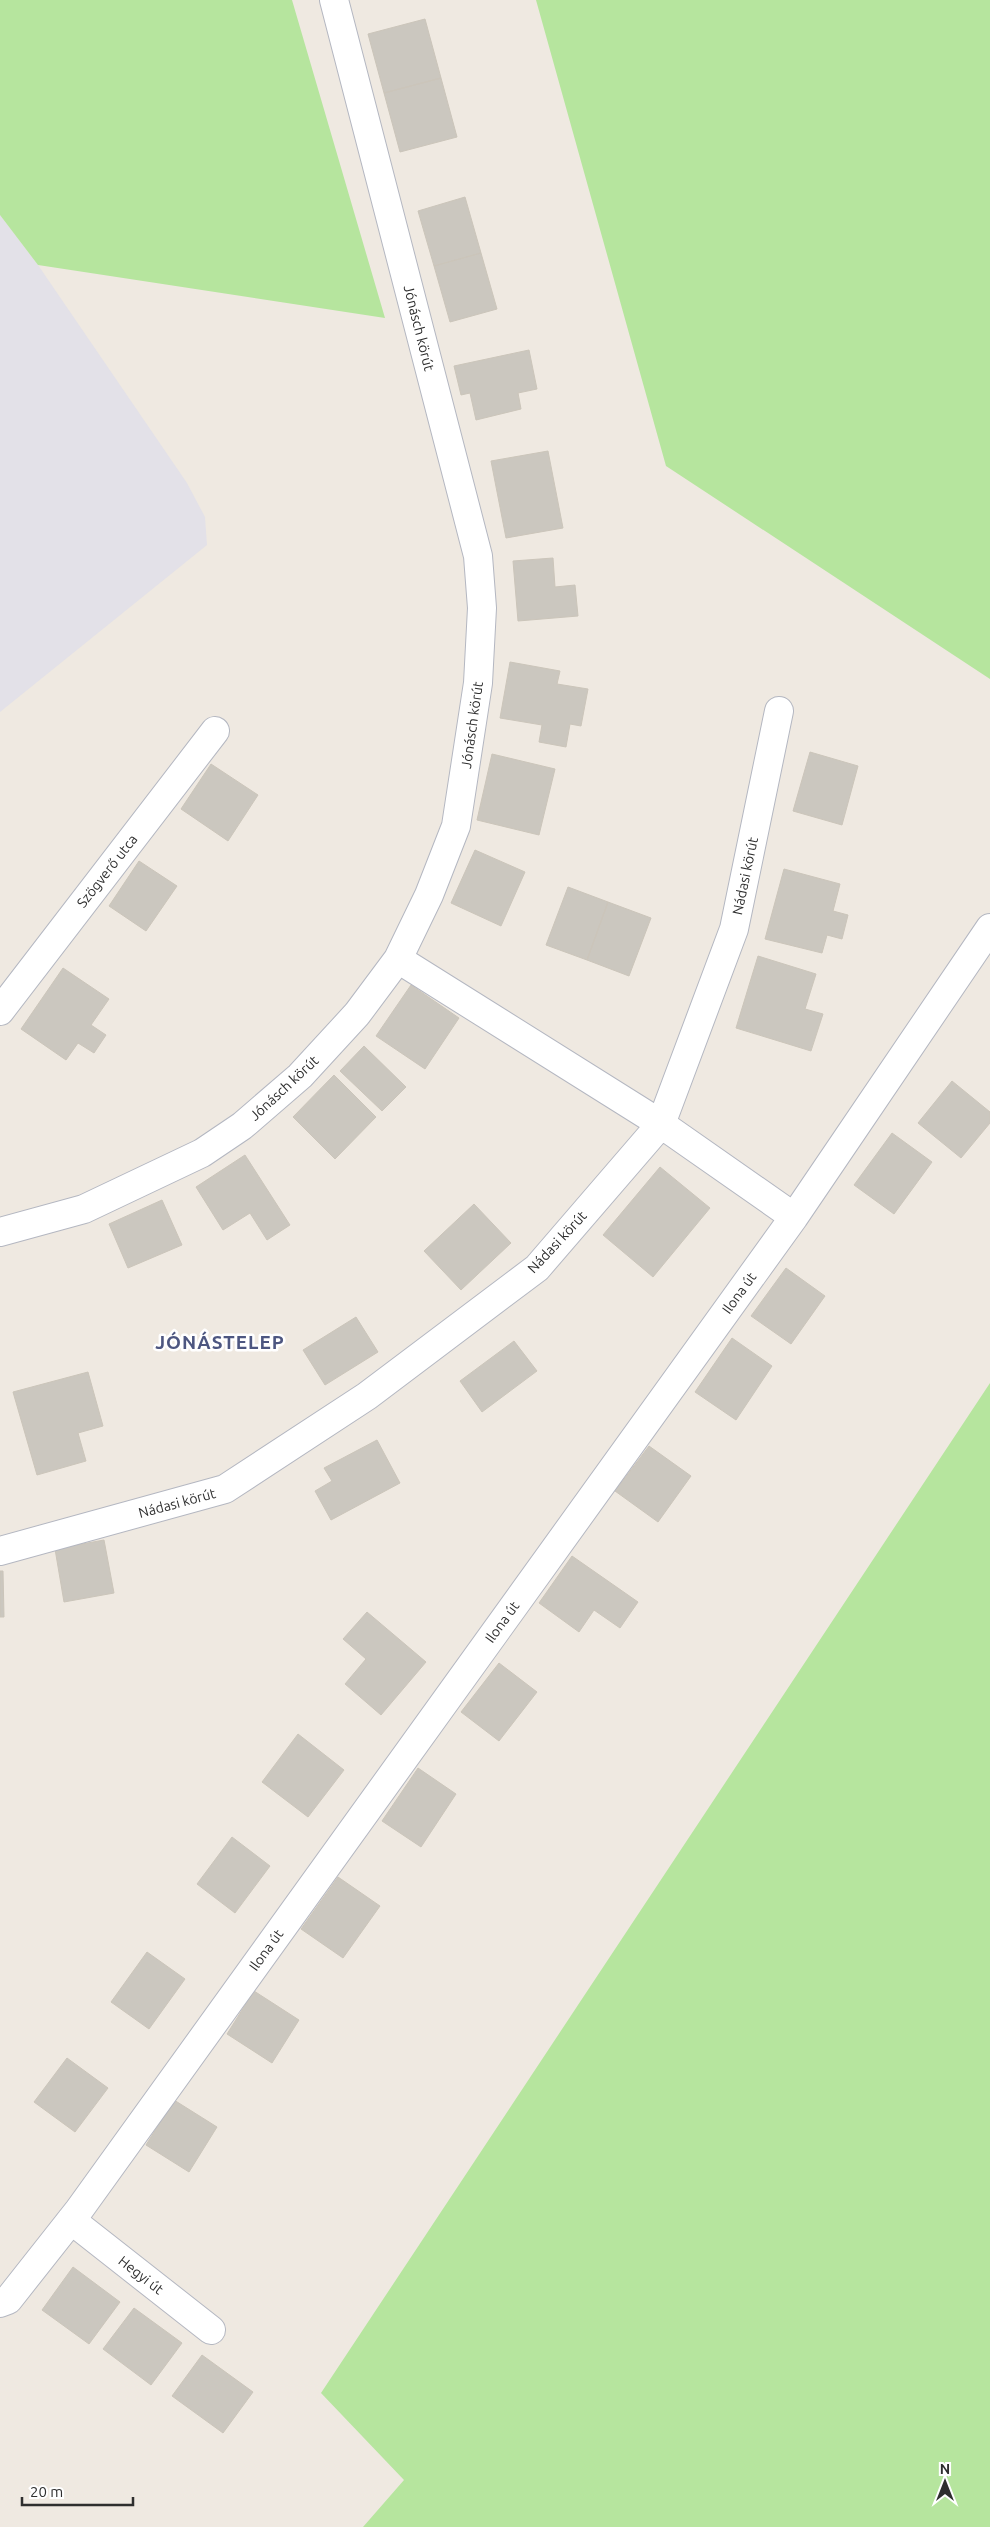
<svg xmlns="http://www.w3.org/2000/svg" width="990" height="2527" viewBox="0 0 990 2527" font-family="Ubuntu,sans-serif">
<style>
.industrial{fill:#e3e1e8}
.green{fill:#b6e59e}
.building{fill:#cbc7bf;stroke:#cbc5ba}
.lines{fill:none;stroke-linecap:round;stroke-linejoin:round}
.minor-casing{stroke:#b4b7c1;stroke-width:30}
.minor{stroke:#fff;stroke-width:28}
.labels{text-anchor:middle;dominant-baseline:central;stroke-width:5;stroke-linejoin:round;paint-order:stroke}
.street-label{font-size:14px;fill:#2e2e2e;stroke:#fff}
.district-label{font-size:19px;font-weight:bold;letter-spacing:1px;fill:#4d5680;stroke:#fff}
</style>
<rect width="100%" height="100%" fill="#efe9e1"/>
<path class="industrial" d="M0 215 38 265 187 483 205 517 207 545 0 712Z"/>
<path class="green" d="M0 0H292L385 318 38 265 0 215Z
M536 0H990V679L666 466Z
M990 1383V2527H363L404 2480 321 2393Z"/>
<path class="building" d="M425 19 441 78 384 93 368 34Z
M441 78 457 137 400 152 384 93Z
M465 197 481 253 434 266 418 211Z
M481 253 497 309 450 322 434 266Z
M529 350 537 389 518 393 521 409 476 420 470 393 461 395 454 366Z
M548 451 563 528 506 538 491 461Z
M553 558 555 587 575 585 578 616 518 621 513 561Z
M510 662 560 671 557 684 588 689 581 726 570 724 566 747 539 742 542 725 500 718Z
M810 752 858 766 842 825 793 811Z
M492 754 555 769 539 835 477 820Z
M211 764 258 795 228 841 181 809Z
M475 850 525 872 501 926 451 903Z
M139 861 177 886 146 931 109 906Z
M784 869 840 884 833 911 848 915 842 939 827 935 822 953 765 939Z
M568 887 608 902 587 960 546 945Z
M608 902 651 918 629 976 587 960Z
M758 956 816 974 805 1009 823 1014 811 1051 736 1028Z
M63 968 109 999 91 1025 106 1035 94 1053 78 1043 66 1060 21 1029Z
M411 985 459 1018 425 1069 376 1036Z
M364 1046 406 1087 382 1111 340 1071Z
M334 1075 376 1117 335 1159 293 1117Z
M952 1081 990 1112V1123L961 1158 918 1123Z
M892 1133 932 1162 894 1214 854 1185Z
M245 1155 290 1225 267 1240 250 1213 223 1230 196 1187Z
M660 1167 710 1208 653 1277 603 1235Z
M162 1200 182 1245 128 1268 109 1224Z
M474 1204 511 1243 461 1290 424 1251Z
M786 1268 825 1296 791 1344 751 1316Z
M356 1317 378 1352 325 1385 303 1350Z
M732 1338 772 1366 736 1420 695 1392Z
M514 1341 537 1371 482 1412 460 1381Z
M88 1372 103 1426 78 1433 86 1461 37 1475 13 1392Z
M377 1440 400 1483 331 1520 315 1491 332 1481 324 1468Z
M649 1446 691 1476 658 1522 615 1491Z
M104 1540 114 1593 64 1602 55 1549Z
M572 1556 638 1602 620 1628 594 1610 579 1632 539 1603Z
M0 1571H3L4 1617H0Z
M367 1612 426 1662 381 1715 345 1684 366 1659 343 1639Z
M499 1663 537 1692 499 1741 461 1712Z
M298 1734 344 1770 308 1817 262 1782Z
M418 1768 456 1794 421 1847 382 1821Z
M232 1837 270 1866 235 1913 197 1884Z
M338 1877 380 1906 343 1958 301 1929Z
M147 1952 185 1979 149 2029 111 2002Z
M254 1991 299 2020 272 2063 227 2034Z
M67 2058 108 2088 75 2132 34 2102Z
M174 2100 217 2127 189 2172 146 2145Z
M73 2267 120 2302 89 2344 42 2310Z
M134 2308 182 2343 151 2385 103 2349Z
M202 2355 253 2392 223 2433 172 2396Z"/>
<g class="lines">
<g class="minor-casing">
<path id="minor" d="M398 959 661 1124 794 1217
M0 1011 215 731
M0 1232 84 1209 202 1153 242 1126 300 1076 357 1014 398 959 429 895 456 826 478 683 482 608 478 556 334 0
M0 1551 225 1489 367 1396 537 1268 661 1124 734 929 779 711
M71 2220 211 2330
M0 2303 8 2300 79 2210 794 1217 990 928"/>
</g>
<use href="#minor" class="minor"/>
</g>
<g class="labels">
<g class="street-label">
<text transform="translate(419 328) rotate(76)">Jónásch körút</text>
<text transform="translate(472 725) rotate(-82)">Jónásch körút</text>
<text transform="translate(107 871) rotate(-52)">Szögverő utca</text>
<text transform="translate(745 876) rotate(-78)">Nádasi körút</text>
<text transform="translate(284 1088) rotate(-43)">Jónásch körút</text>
<text transform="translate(557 1242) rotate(-47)">Nádasi körút</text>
<text transform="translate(739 1293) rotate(-54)">Ilona út</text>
<text transform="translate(177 1503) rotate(-15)">Nádasi körút</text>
<text transform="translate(502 1622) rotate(-54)">Ilona út</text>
<text transform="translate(266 1950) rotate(-54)">Ilona út</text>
<text transform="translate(141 2275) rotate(38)">Hegyi út</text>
</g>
<g class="district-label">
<text x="220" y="1342">JÓNÁSTELEP</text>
</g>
</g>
<g transform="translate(945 2482)" stroke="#ffffff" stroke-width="4" paint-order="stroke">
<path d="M0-4L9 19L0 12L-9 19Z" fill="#2e2e2e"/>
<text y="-8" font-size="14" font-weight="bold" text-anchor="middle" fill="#2e2e2e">N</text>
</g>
<path d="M22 2497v8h111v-8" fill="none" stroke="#2e2e2e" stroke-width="2.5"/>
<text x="30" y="2497" font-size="15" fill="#2e2e2e" stroke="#ffffff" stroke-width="4" paint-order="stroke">20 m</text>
</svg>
